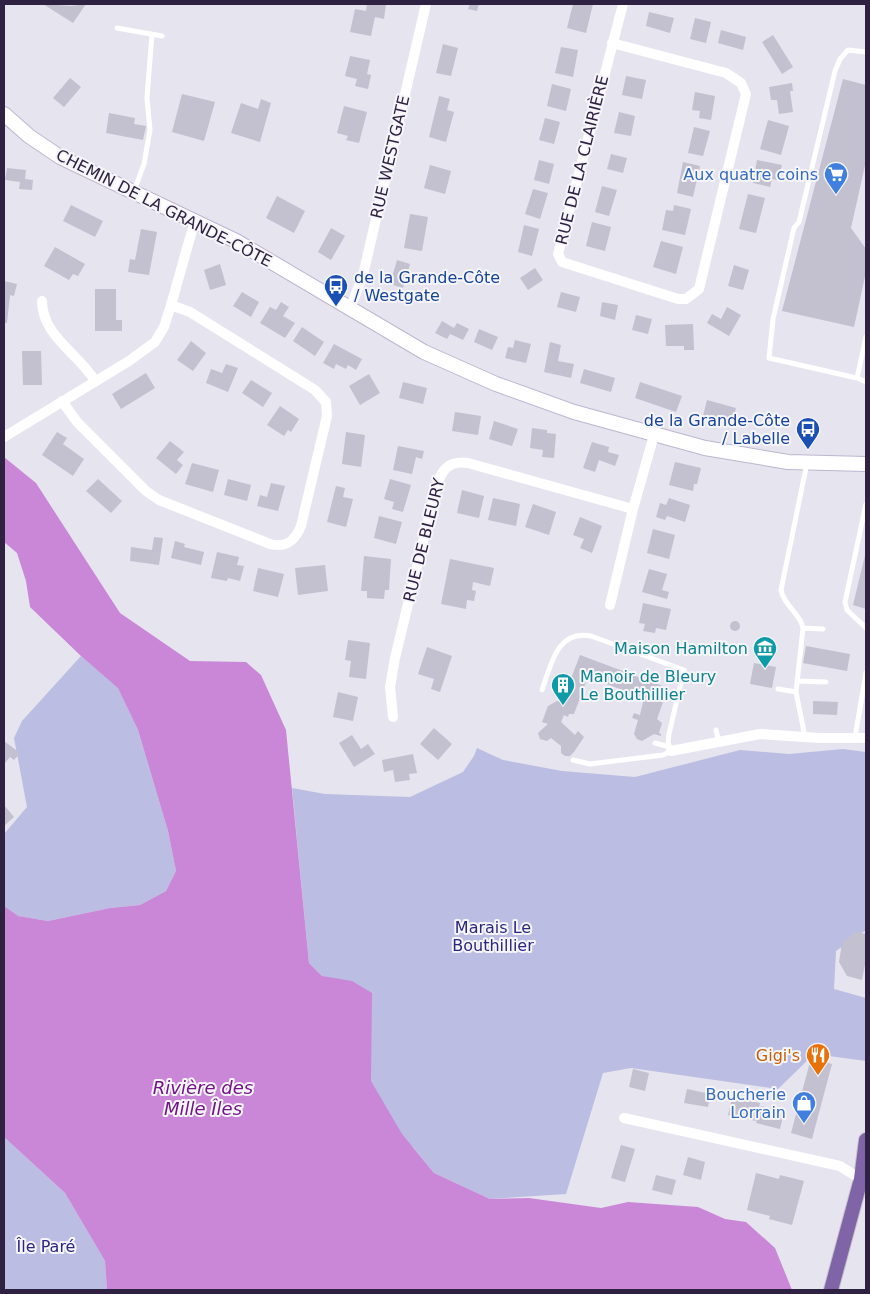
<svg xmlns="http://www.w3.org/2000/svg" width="870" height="1294" viewBox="0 0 870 1294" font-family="'DejaVu Sans',sans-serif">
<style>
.green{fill:#bbbde2}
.water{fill:#ca87d8}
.building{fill:#c3c0d0}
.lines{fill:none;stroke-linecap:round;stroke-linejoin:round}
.secondary-casing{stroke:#beb6d0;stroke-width:16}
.primary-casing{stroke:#c4c1ca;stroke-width:16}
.service{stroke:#fff;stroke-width:5}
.minor{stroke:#fff;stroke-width:10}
.secondary{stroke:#fff;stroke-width:14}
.primary{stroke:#8064a8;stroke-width:14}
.labels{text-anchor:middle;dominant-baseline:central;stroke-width:4;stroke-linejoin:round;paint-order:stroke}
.street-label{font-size:16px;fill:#2e2142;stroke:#f6f5fa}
.shop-label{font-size:16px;fill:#366cbe;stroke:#f6f5fa;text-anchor:end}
.transit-label{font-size:16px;fill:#164399;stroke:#f6f5fa;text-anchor:start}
.culture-label{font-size:16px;fill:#0d838f;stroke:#f6f5fa;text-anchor:end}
.park-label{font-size:16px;fill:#2c277e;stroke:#f6f5fa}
.food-label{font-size:16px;fill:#c56008;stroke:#f6f5fa;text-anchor:end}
.water-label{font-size:18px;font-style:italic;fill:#721485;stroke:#f6f5fa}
</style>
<rect width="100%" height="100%" fill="#e6e4ef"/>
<path class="green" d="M81 656 118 687 138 730 168 831 176 871 166 891 140 905 110 908 48 921 17 916 4 906V834L27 807 14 738 22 721Z
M477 748 503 760 562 771 635 777 740 750 789 754 843 749 866 752V930L836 951 834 989 866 998V1061L814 1054 778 1089 631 1068 603 1073 566 1194 490 1199 434 1173 413 1147 407 1144 379 1102 330 978 322 976 309 963 292 788 325 794 410 797 463 772 474 756Z
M4 1137 65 1193 105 1261 107 1290H4Z"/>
<path class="water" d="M4 457 36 483 120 613 190 661 246 662 261 675 286 730 309 963 322 976 352 981 372 993 371 1081 402 1134 434 1173 490 1199 529 1198 601 1208 628 1202 698 1207 725 1219 746 1222 775 1248 792 1290H107L105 1261 65 1193 4 1137V906L18 916 48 921 110 908 140 905 166 891 176 871 168 831 138 730 118 688 81 656 30 607 26 581 17 553 4 542Z"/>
<path class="building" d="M43 4 71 6 86 4 73 23Z
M367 4H386L384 19 375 17 371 36 350 32 355 9 366 11Z
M470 4H479L477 11 468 9Z
M573 4H593L586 33 567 28Z
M649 12 674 18 670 33 646 26Z
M695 18 711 22 706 43 690 39Z
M721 30 746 37 743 50 718 43Z
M773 35 793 67 782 74 762 42Z
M443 44 458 48 451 76 436 73Z
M561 47 578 50 573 77 555 73Z
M350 56 370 60 367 74 371 75 368 89 355 86 357 79 345 76Z
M626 76 646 80 642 99 622 95Z
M70 78 81 87 64 107 53 98Z
M843 79 866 85V161L851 228 866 249V272L854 327 782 311Z
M792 83 793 91H790L793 112 779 114 777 100H771L769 87Z
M552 84 571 89 566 111 547 106Z
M695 92 715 96 711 120 699 118 700 111 692 110Z
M182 94 215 102 204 141 172 132Z
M439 96 450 99 447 110 454 112 446 142 429 137Z
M261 99 271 103 260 142 231 133 241 103 258 109Z
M344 106 367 112 359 143 346 140 348 136 337 133Z
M619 112 635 116 631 136 614 133Z
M109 113 135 118 134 124 146 126 143 140 106 133Z
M545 118 560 122 554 144 539 140Z
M768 120 789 126 781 155 760 149Z
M694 127 710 131 703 156 688 153Z
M611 154 627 158 623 173 607 169Z
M539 160 554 164 549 184 534 180Z
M757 160 782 165 778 180 772 179 770 187 753 183Z
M683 162 700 166 693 197 677 193Z
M430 165 451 171 445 194 424 188Z
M7 168 26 170 25 179 33 180 32 190 19 189 20 182 5 180Z
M602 186 617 190 609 216 595 212Z
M533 189 548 193 540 219 525 214Z
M748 194 765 198 756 233 739 229Z
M277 196 305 211 294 233 266 218Z
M71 205 103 221 95 237 63 221Z
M674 205 691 209 685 235 662 230 666 210 673 211Z
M410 214 428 217 422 251 404 248Z
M592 222 611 227 605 251 586 246Z
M524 225 539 229 532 256 518 252Z
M331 228 345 236 331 260 318 252Z
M141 229 157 232 149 275 128 272 130 259 135 260Z
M661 241 683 247 676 274 653 267Z
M55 247 85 264 78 276 73 274 69 280 44 266Z
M397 260 410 264 403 288 390 284Z
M220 264 226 285 210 290 204 270Z
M734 265 749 270 743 290 728 286Z
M535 268 543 280 528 290 520 278Z
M4 281 17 284 14 296 10 295 7 323H4Z
M95 289H116V320H122V331H95Z
M242 292 259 302 251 317 233 306Z
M561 292 580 297 576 312 557 307Z
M281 302 289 307 283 316 295 323 285 338 260 323 270 307 276 310Z
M602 302 618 305 615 320 600 316Z
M727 307 741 315 729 336 707 323 712 314 721 319Z
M636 315 652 319 648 334 632 330Z
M442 321 454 328 457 323 469 329 463 340 450 334 447 339 435 333Z
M693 324 694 350H684V346H666L665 325Z
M302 327 324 342 315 356 293 341Z
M479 329 498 337 492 350 474 342Z
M515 340 531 344 526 363 505 358 508 347 513 348Z
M191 341 206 353 193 371 177 360Z
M550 342 561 345 558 361 574 364 571 378 544 372Z
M334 344 362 359 356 370 348 365 346 369 336 364 334 369 323 363Z
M22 351H41L42 385H23Z
M226 364 238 368 228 392 206 383 211 369 222 373Z
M584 369 615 378 611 392 580 383Z
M146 373 155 388 121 409 112 394Z
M369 374 380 393 360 405 349 386Z
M251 380 272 393 263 407 242 393Z
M403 382 427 388 423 404 399 398Z
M640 382 682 396 676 412 635 398Z
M707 400 736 408 733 418 720 415 719 420 703 416Z
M280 406 299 419 291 432 288 430 284 436 267 425Z
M455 412 481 416 478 435 452 431Z
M494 421 518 429 512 446 489 439Z
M532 428 547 430V433L556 434 554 458 542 457 543 450 530 448Z
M57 432 67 438 63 444 84 459 73 476 42 455Z
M346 432 365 435 361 467 342 464Z
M170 441 184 452 177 460 183 465 176 474 156 458Z
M592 442 609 447 608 452 619 455 615 466 599 460 595 472 583 468Z
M398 446 424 451 422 459 416 457 412 474 393 470Z
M675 462 701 468 697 484H694L693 491 669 485Z
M192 463 219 470 213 492 185 484Z
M98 479 122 501 111 513 86 491Z
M228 479 251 485 247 501 224 495Z
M390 479 411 485 403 512 392 509 394 502 384 499Z
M271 483 285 486 278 511 257 506 260 495 267 497Z
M336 486 345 488 343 497 353 499 346 527 327 522Z
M462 490 484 496 479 518 457 513Z
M493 498 520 504 516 526 488 520Z
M669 498 690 505 685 522 667 516 665 520 656 517 660 503 666 505Z
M533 504 556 512 549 535 525 527Z
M379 516 402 522 396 544 374 538Z
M580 517 602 526 592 553 580 548 584 539 573 535Z
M653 529 675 535 669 559 647 553Z
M154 537 163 538 159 565 130 561 131 547 152 550Z
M175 541 185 544 184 547 204 552 201 565 171 558Z
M866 551V609L853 605Z
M217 552 239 557 237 565 244 566 240 581 228 578 227 581 211 578Z
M364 556 391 559 389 590H385L384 599 367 598V591H361Z
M450 559 494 568 490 586 473 582 472 590 476 591 474 601 467 600 466 609 441 604Z
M325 565 328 591 298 595 295 568Z
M258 568 284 574 278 597 253 591Z
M649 569 667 574 662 590 669 592 667 599 642 592Z
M643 603 671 609 666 630 656 628 655 633 643 631 645 624 639 623Z
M730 626a5 5 0 1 1 10 0a5 5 0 1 1-10 0Z
M348 640 370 643 366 679 349 677 351 661 345 660Z
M806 646 850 654 847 671 803 663Z
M427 647 452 656 440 692 431 689 434 679 418 674Z
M580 655 668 688 657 719 662 723 659 733 661 734V736L654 734 642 741 637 739 634 734 638 720 632 718 634 713 640 715 644 698 588 677 574 714H569L568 717 564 715 561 722 575 735 578 731 584 737 574 752 570 756H565L561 753V746L551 738 547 741 540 739 538 733 548 724 542 722 548 706 557 701 562 702Z
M754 663 776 667 772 688 750 684Z
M338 692 358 697 353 721 333 717Z
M813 701 838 702 837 715 813 714Z
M434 728 452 744 438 760 420 744Z
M352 735 361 749 368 744 375 754 354 767 339 743Z
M4 741 20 753 14 760 10 757 4 764Z
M413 754 417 773 409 774 410 780 395 782 393 770 384 772 382 760Z
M4 805 14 817 4 826Z
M856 932 866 934V960L862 980 847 976 839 962 842 943Z
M811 1058 832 1064 812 1139 791 1133Z
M633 1069 649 1073 645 1091 629 1087Z
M687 1089 710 1094 708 1107 684 1103Z
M732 1098 760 1103 756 1121 728 1115Z
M761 1106 784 1112 780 1129 756 1123Z
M621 1145 635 1149 625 1182 611 1178Z
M688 1157 705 1162 701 1180 683 1175Z
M756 1173 779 1179 780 1175 804 1181 792 1225 769 1219 770 1216 747 1210Z
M656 1175 676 1180 672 1195 652 1190Z"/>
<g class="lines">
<g class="secondary-casing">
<path id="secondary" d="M4 114 29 136 60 157 236 241 424 352 496 384 574 412 705 448 788 462 866 464"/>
</g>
<g class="primary-casing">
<path id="primary" d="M831 1290 861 1179 866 1140"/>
</g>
<path class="service" d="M117 28 162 36
M866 52 848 50 840 59 835 71 799 222 794 228 773 319 769 358 857 378 866 337
M134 191 144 164 150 130 147 98 152 34
M857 378 866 382
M866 504 845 602 847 610 866 628
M803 628 823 629
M797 681 826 682
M778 689 796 692
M542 690C551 665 557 629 591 636L684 670 669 734 668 743 671 751 663 755 590 764 573 760
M716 730 719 742
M805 737 796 692 803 628C800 613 784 606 781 590L807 463
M855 737 866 673
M655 743 670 747"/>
<path class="minor" d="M612 43 726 73 741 83 746 94 699 289 686 299H678L562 262 558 254 623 4
M42 301C42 336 79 354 95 381
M350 309 363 275 426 4
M62 401 77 422 146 491 159 500 270 544C286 548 295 541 301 526L327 416 326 402 315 390 190 312 171 305
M4 437 129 361 155 342 164 327 171 305 195 220
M610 605 633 509 654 435
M393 717 390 687 395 658 436 488C441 470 449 460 468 463L633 509
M671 751 760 734 819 738H866
M624 1118 840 1166 865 1182"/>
<use href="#secondary" class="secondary"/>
<use href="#primary" class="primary"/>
</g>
<defs>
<g id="supermarket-pin" transform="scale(1.25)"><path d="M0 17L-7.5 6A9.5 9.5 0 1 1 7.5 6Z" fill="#3f7fe0" stroke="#f6f5fa"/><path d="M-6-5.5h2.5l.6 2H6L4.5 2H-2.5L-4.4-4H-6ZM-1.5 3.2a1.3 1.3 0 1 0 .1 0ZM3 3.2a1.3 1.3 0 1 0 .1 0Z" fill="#fff"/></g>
<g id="bus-pin" transform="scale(1.25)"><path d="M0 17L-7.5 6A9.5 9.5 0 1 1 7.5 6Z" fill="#1a4fb4" stroke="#f6f5fa"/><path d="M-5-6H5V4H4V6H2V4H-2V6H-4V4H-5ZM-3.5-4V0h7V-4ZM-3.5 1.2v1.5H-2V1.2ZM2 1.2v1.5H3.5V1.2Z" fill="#fff"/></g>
<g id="museum-pin" transform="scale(1.25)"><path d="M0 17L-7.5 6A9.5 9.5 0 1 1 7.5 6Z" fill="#0f9aa8" stroke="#f6f5fa"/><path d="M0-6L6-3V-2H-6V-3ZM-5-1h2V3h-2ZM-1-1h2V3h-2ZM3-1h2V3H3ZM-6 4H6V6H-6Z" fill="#fff"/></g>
<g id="building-pin" transform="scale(1.25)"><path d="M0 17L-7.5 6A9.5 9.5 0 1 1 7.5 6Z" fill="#0f9aa8" stroke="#f6f5fa"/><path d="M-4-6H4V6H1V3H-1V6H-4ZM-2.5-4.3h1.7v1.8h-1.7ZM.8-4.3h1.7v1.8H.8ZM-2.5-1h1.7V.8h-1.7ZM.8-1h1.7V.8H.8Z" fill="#fff"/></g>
<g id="restaurant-pin" transform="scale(1.25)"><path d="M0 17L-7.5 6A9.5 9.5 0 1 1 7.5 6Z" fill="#e8710a" stroke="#f6f5fa"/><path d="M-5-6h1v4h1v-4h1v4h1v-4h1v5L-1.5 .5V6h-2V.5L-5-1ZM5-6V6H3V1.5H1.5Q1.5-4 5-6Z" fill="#fff"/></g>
<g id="shop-pin" transform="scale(1.25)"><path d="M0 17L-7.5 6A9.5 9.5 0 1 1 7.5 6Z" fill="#3f7fe0" stroke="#f6f5fa"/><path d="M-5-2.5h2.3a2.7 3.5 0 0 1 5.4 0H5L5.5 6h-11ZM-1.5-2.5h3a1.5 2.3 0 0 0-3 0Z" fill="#fff"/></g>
</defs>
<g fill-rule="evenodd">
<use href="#supermarket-pin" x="836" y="174"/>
<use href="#bus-pin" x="336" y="286"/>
<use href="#bus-pin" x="808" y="429"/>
<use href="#museum-pin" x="765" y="648"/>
<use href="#building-pin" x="563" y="685"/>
<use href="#restaurant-pin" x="818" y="1055"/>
<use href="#shop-pin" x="804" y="1103"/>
</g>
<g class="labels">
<g class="street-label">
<text transform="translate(390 157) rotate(-77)">RUE WESTGATE</text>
<text transform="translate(582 160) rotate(-76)">RUE DE LA CLAIRIÈRE</text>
<text transform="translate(164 208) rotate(27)">CHEMIN DE LA GRANDE-CÔTE</text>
<text transform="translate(424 540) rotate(-76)">RUE DE BLEURY</text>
</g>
<g class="shop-label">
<text x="818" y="174">Aux quatre coins</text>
<text x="786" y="1094">Boucherie<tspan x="786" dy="18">Lorrain</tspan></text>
</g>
<g class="transit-label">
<text x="354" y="277">de la Grande-Côte<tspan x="354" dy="18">/ Westgate</tspan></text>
<text x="790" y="420" text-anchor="end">de la Grande-Côte<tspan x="790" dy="18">/ Labelle</tspan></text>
</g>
<g class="culture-label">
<text x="748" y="648">Maison Hamilton</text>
<text x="580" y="676" text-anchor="start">Manoir de Bleury<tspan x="580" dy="18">Le Bouthillier</tspan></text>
</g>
<g class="park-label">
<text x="493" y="927">Marais Le<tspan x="493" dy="18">Bouthillier</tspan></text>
<text x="46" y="1246">Île Paré</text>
</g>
<g class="food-label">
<text x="800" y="1055">Gigi's</text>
</g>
<g class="water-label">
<text x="203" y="1087">Rivière des<tspan x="203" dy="21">Mille Îles</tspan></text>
</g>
</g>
<rect width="870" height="1294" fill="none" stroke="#2e2142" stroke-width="10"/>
</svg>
